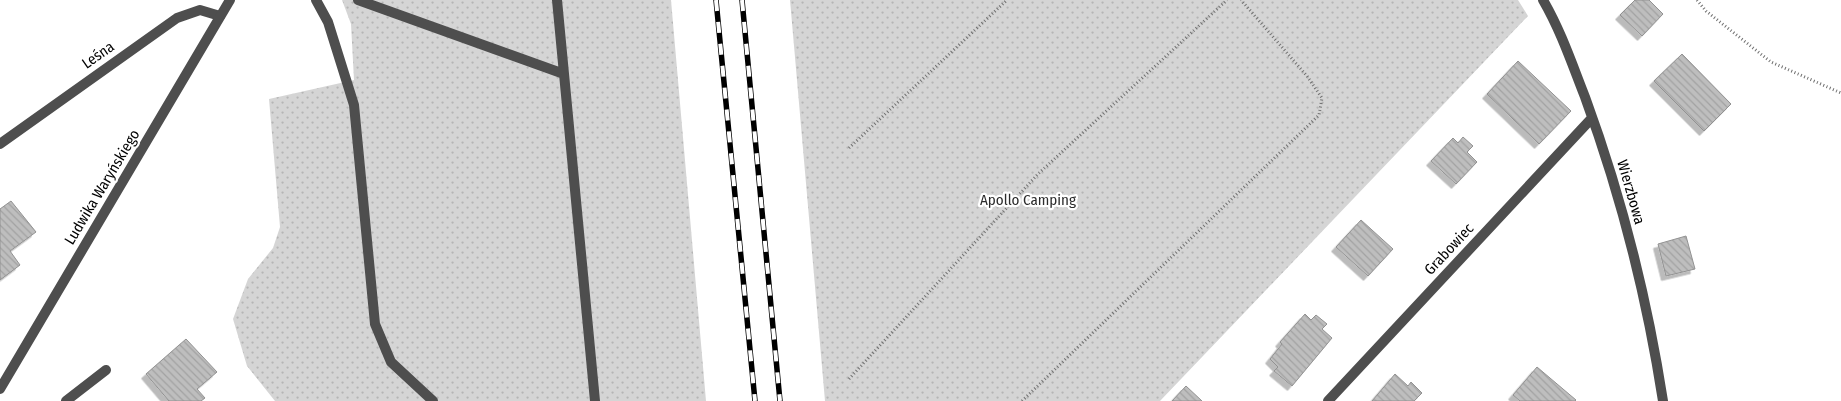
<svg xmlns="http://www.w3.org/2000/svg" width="1841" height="401" viewBox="0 0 1841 401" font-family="'Fira Sans Condensed',sans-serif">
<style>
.grass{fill:url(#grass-dots)}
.building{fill:url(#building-back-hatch);stroke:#929292;filter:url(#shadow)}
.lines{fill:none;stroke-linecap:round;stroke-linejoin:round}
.path{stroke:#707070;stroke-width:3;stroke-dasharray:1 2.5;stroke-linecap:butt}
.service{stroke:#4e4e4e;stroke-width:10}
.minor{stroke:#4e4e4e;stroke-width:10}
.tertiary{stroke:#4e4e4e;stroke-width:10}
.rail-casing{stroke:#000;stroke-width:5.5}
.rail{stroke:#fff;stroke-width:4;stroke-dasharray:11;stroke-linecap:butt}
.labels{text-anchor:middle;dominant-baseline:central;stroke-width:4.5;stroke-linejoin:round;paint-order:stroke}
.street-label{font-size:15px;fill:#000;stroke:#fff}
.park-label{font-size:15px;fill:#2c2c2c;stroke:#fff}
</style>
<defs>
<pattern id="grass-dots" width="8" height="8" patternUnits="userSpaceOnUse" patternTransform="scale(1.25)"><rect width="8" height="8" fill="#d5d5d5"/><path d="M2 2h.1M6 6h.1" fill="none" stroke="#b5b5b5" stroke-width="1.8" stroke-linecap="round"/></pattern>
<pattern id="building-back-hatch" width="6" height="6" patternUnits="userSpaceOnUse" patternTransform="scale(1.25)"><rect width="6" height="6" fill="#bebebe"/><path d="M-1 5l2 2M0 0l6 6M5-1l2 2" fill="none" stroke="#a2a2a2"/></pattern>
<filter id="shadow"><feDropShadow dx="-4.5" dy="4.5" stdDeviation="0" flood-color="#0004"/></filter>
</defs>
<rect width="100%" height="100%" fill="#fff"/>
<path class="grass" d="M342 0H671L706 401H275L247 366 233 319 248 279 273 248 280 227 269 99 354 80 351 24Z
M790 0H1518L1528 16 1160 401H825Z"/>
<path class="building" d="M1635 0H1649L1663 14 1642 36 1620 15Z
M1682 54 1731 104 1704 131 1654 81Z
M1518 61 1571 111 1539 144 1487 94Z
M1463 137 1473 146 1467 152 1477 162 1456 184 1431 161 1453 138 1458 143Z
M11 201 36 232 10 251 20 265 0 280V209Z
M1361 220 1393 249 1368 276 1336 247Z
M1686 236 1695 269 1666 276 1658 244Z
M1305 314 1311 320 1316 315 1327 324 1322 329 1332 338 1292 386 1274 371 1278 367 1270 359 1282 344 1280 342Z
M186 339 217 372 197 389 205 398 201 401H169L146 374Z
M1537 367 1576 400 1575 401H1520L1513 395Z
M1395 374 1408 386 1411 382 1422 393 1414 401H1372Z
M1186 386 1202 401H1172Z"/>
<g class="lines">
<path class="path" d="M1697 0 1706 11 1771 62 1841 93
M849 148 1007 0
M849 379 1038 174 1227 0
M1022 401 1319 115 1322 98 1307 76 1241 0"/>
<path class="service" d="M316 0 328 22 354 105 375 324 391 362 433 401
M358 0 564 74
M557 0 595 401
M66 401 106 370"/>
<path class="minor" d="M1543 0C1561 31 1572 64 1585 97 1621 195 1647 298 1663 401
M0 144 177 18 200 10 220 16
M1328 401 1592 118"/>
<path class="tertiary" d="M0 389 230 0"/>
<g class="rail-casing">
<path id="rail" d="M716 0 755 401
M742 0 780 401"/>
</g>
<use href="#rail" class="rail"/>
</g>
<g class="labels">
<g class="street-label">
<text transform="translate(98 55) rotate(-35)">Leśna</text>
<text transform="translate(102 187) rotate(-59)">Ludwika Waryńskiego</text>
<text transform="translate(1631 192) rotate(74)">Wierzbowa</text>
<text transform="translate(1449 249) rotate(-47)">Grabowiec</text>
</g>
<g class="park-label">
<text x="1028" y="200">Apollo Camping</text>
</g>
</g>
</svg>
